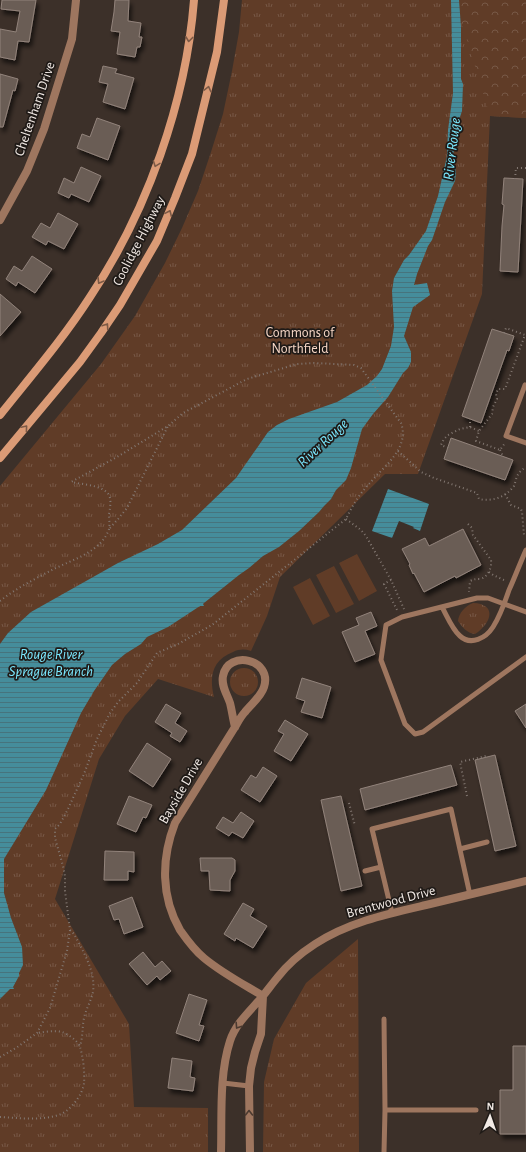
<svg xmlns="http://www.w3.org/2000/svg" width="526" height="1152" viewBox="0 0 526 1152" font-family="'Alegreya Sans',sans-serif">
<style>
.grass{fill:url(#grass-tufts)}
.forest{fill:url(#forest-crowns)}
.garden{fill:#603c27}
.water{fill:url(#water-rules)}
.building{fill:#6a5d55;stroke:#92837b;filter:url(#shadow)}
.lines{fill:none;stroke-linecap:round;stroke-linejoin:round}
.path{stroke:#837872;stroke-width:2;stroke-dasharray:1 3;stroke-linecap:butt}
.lane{stroke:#9e765f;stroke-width:5}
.street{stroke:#9e765f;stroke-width:8}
.secondary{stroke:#db9b76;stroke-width:8}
.oneway{stroke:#7d5a46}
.oneway2{stroke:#4b3a30}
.labels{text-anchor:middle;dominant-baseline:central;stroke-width:3.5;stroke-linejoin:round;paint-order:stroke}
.street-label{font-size:14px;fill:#f2eae5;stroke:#1f1a17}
.park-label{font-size:14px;fill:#f7d7c6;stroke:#1f1a17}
.water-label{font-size:15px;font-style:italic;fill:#7ae7fd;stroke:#1f1a17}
</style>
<defs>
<pattern id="grass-tufts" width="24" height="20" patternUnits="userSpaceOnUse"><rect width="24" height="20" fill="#603c27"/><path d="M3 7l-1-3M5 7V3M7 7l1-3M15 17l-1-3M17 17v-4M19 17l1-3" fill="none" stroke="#775846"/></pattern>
<pattern id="forest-crowns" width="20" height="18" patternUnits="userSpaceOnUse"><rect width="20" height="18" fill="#603c27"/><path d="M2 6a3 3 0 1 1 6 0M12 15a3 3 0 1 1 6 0" fill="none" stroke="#775846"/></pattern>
<pattern id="water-rules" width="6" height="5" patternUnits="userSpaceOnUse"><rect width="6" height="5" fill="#458d9b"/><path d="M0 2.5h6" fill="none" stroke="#46747d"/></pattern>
<filter id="shadow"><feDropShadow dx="2.5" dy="4.5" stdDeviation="2" flood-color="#0009"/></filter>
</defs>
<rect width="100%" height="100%" fill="#3c3029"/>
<path class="grass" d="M242 0H526V118L490 116 482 294 418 474H385L280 577 267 616 251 651C245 649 239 649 233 652 212 660 209 677 214 697L158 679 125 716 99 759 55 899 129 1024 134 1107 208 1108V1152H0V486L101 364 135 316 165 263 182 228 198 191 211 152 223 114 232 71 239 32Z
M473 603C498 604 491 624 475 634 467 633 462 627 458 621 459 613 465 606 473 603Z
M230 682a14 14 0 1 1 28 0a14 14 0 1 1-28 0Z
M358 939 359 1152H263L264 1082 274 1039 306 983Z"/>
<path class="forest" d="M455 0H526V118L490 116Z"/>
<path class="garden" d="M357 554 377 591 359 601 339 563Z
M334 566 354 604 336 613 316 575Z
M310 578 330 616 313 625 293 587Z"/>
<path class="water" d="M451 0H459L461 27V79L463 84 462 111 459 120 458 132 453 155 456 173 455 181 445 202 432 240 428 246 417 274 414 285 427 283 430 295 413 307 404 336 411 352V362L408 368 403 373 388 397 373 414 362 429 351 468 346 480 336 490 331 499 324 506 319 512 299 531 279 547 263 556 249 568 239 575 204 603 203 604 204 606H200L168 627 147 637 141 644 125 654 112 665 94 691 81 713 46 790 4 859V893L11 918 22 947 23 965 19 973V976L13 987 14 989H10L0 999V644L8 633 31 612 118 563 158 544 182 530 236 478 268 432 277 425 289 419 337 402 367 385 377 376 382 369 391 346 394 327 392 291 394 278 404 260 409 255 426 231 438 196 447 156 448 130 453 93Z
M388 489 429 504 420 531 413 528 414 527 399 521 392 538 372 531Z"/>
<path class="building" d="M2 0H36L29 42 18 41 15 60 0 57V29L16 32 20 11 1 9Z
M115 0H129L128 21 141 23 139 37H142L140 47H137L135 57 117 54 120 32 111 31 114 12Z
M103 66 117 69 115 73 134 78 125 109 103 102 108 84 99 82Z
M0 74 18 79 15 91 13 90 3 127H0Z
M97 118 120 126 108 160 77 148 82 134 90 137Z
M81 167 101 176 89 202 71 194 69 198 58 193 64 178 74 183Z
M504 178 523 179 518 272 500 271 502 226 504 205 502 204Z
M58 213 78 224 64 249 48 241 46 245 32 237 41 223 50 228Z
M32 256 52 269 35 293 18 282 16 286 6 279 14 266 22 271Z
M0 294 21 312 0 336Z
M492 329 514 336 509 351 507 350 481 423 462 416Z
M451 438 513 460 505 480 444 459Z
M463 529 481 565 456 578 455 576 424 592 414 573 413 574 409 565 410 564 402 549 425 538 429 546Z
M371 612 377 626 365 631 375 654 355 662 342 632 359 625 356 618Z
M302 678 331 687 322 718 301 712 305 701 296 698Z
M166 704 181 713 175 723 187 731 180 742 170 736 172 733 155 722Z
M526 704V728L515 711Z
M285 720 308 734 291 761 274 751 284 734 278 731Z
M147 743 171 759 153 787 129 771Z
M495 755 516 846 495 851 475 760Z
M451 765 457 785 365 810 360 789Z
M263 767 277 776 260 802 241 790 251 775 256 778Z
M129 796 152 805 146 818 143 817 136 832 117 824Z
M341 796 362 886 341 891 321 800Z
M241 812 254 821 243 838 232 832 229 836 216 828 223 817 233 823Z
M105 851 134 852V872L128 871V880H104Z
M200 858H232L235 860V871L230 880V891L210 890 209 871H201Z
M132 897 143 927 124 934 119 919 114 920 109 906Z
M243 903 254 909 250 916 267 926 253 948 236 938 235 941 224 934Z
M143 952 155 967 162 961 171 971 160 980 157 976 147 985 129 964Z
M189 994 207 1000 199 1025 204 1026 199 1041 176 1033Z
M513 1046H526V1134H500V1090H513Z
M172 1058 192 1061 190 1077 195 1078 193 1091 168 1088Z"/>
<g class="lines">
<path class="path" d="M515 179 516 168H526
M504 333 506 328 525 335 505 389H498L496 394 497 399 493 407 492 414 479 431 476 441 500 450 505 443
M470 427V419
M448 448 441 445 444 439 448 435 460 429 470 427 479 431
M500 450 503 456
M398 451 421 472 434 478 477 493 479 499C492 502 506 497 514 486 516 481 516 475 521 471 522 469 524 469 526 467
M505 494 511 505 521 509 522 512 524 535 526 536
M346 519 361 530 366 536 391 580 404 609
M468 524 472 528 473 535 491 560C492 568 488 577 480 579 476 579 474 579 470 581L469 592
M110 528 118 519 127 508 168 426
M489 572 493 575 504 580
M391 580 384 584 397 610
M0 601C15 589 33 580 50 571 70 560 101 553 109 529 110 524 109 518 109 514 110 508 111 503 110 498 107 485 84 485 72 482
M467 796 460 762 486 756V757
M349 803 355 826
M70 930 74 934C83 951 96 972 93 992 91 1001 86 1009 84 1018 82 1028 83 1037 80 1046
M0 1057 16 1048 37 1033 50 1008 67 951 70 930 65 891V876L63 866 55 838V829L60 824 67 811 84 774 97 739 110 713 118 702 137 683 157 653 178 644 212 625 346 519C352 506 360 493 370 483 384 466 410 448 401 423L361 368 354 365 314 363 297 364 247 379 183 413 168 426 117 457 71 482
M0 1117C17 1118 45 1121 61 1114 71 1110 83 1094 84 1083 85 1074 83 1056 80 1047 78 1041 68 1034 62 1032 54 1030 45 1032 37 1033"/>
<path class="lane" d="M526 386 525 385 506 436 526 443
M442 607C447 616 452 629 460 636 471 646 486 638 493 627 500 616 505 602 509 590 515 577 520 563 526 550
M526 612 488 598H477L402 617 386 625 381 660 405 724 415 734 423 732 526 657
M460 849 487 842
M365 871 381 867
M392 913 372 829 451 809 470 895
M384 1019 385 1110
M223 1083 249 1086
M384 1152 385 1110H476"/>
<path class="street" d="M0 220 27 171 44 129 72 39 76 0
M235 727C233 719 232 711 230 703 227 694 221 686 223 676 228 649 273 659 264 687 261 697 251 704 245 712 241 716 238 722 235 727L175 823C161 859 161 897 180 930 187 940 194 950 204 958 222 973 243 984 263 996
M221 1152C222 1116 219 1075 230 1041 236 1023 250 1011 262 997 267 991 272 984 277 978 287 965 301 953 315 944 349 922 387 914 426 905 459 897 493 889 526 881
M250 1152 249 1086 251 1068 255 1052 261 1034 263 996"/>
<path class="secondary" d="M0 415C31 376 63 339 90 297 147 212 186 102 194 0
M0 458 80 362 101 333 120 305 157 241 175 198 192 154 217 52 224 0"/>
</g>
<defs><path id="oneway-chevron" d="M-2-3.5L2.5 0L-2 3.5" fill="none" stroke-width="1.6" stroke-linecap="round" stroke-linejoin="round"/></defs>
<g class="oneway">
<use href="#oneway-chevron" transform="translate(189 39) rotate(97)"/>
<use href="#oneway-chevron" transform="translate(208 89) rotate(-76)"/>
<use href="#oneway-chevron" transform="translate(156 164) rotate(110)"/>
<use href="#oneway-chevron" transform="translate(169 213) rotate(-66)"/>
<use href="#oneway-chevron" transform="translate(100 281) rotate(121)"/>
<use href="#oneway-chevron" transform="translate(106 326) rotate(-56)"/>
<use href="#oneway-chevron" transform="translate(25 428) rotate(-50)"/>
</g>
<g class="oneway2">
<use href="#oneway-chevron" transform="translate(238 1026) rotate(123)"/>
<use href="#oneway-chevron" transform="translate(249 1113) rotate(-90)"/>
</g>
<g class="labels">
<g class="street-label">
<text transform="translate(35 109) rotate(-71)">Cheltenham Drive</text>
<text transform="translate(139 241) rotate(-63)">Coolidge Highway</text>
<text transform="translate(181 791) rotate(-60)">Bayside Drive</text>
<text transform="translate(391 902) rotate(-15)">Brentwood Drive</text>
</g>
<g class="park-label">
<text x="300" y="333">Commons of<tspan x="300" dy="16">Northfield</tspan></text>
</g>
<g class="water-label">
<text transform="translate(452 149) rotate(-83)">River Rouge</text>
<text transform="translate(323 443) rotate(-43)">River Rouge</text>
<text x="51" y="654">Rouge River<tspan x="51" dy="17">Sprague Branch</tspan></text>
</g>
</g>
<g transform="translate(490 1116) rotate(2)" stroke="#1f1a17" stroke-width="3" paint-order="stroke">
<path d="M0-3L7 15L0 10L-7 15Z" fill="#f2eae5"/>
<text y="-6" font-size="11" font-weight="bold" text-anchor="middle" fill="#f2eae5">N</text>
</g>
</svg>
